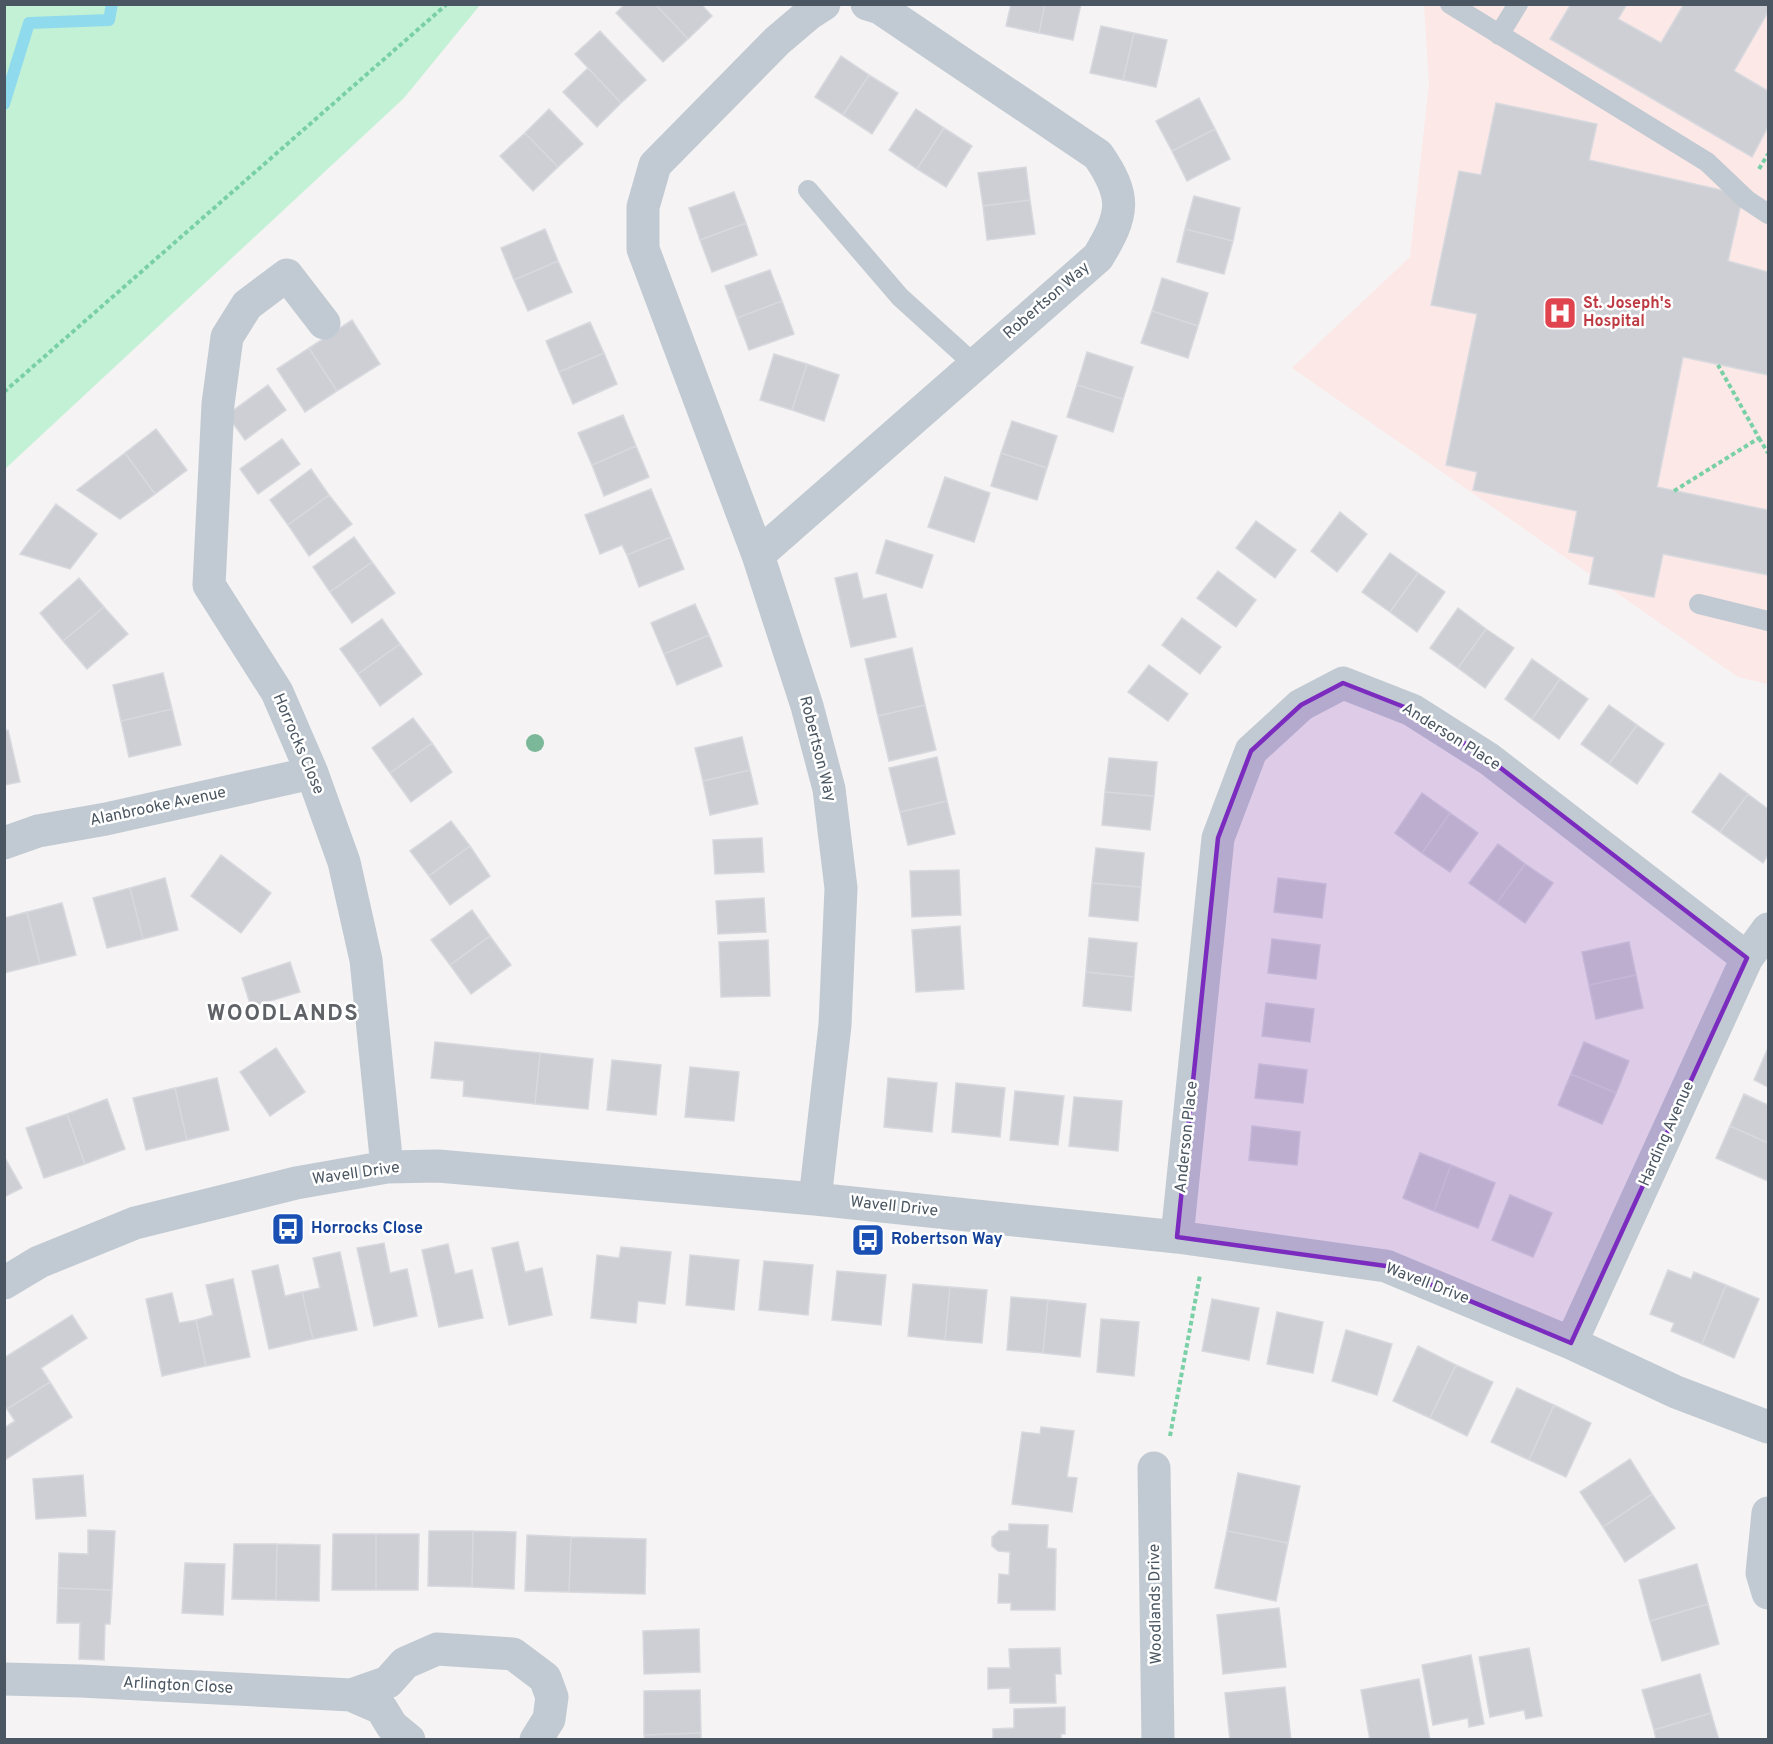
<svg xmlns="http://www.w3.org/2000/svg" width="1773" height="1744" viewBox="0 0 1773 1744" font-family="Overpass,sans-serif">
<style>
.medical{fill:#fce8e6}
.green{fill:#c3f1d5}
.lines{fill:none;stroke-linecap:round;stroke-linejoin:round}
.stream{stroke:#90daee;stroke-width:12}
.building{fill:#cdcfd5;stroke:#d7d9de;stroke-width:1.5}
.path{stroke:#7ad0a6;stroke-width:4;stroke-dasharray:4.5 3;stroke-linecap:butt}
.service{stroke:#c1cad2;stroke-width:20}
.minor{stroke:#c1cad2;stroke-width:33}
.tree{fill:#7bb799}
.marked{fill:#7b2cbf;fill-opacity:0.2;stroke:#7b2cbf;stroke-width:4.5;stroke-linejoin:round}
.labels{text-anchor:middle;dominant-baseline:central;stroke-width:5;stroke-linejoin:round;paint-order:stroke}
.street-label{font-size:16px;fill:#4a5661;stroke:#fff}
.health-label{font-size:16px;font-weight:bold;fill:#be3a42;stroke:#fff;text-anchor:start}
.transit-label{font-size:16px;font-weight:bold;fill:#164399;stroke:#fff;text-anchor:start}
.district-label{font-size:22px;font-weight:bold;letter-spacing:1.5px;fill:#5f6368;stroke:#fff}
</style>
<rect width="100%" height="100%" fill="#f5f3f3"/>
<path class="medical" d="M1424 5H1768V684L1738 677 1292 368 1410 257 1429 84Z"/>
<path class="green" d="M5 4H480V5L404 98 5 469Z"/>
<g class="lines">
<path class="stream" d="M4 104 29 23 109 20 112 4"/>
</g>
<path class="building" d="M625 4H655L688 39 663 62 616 13Z
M655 4H701L712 16 688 39Z
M1011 4H1045L1039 33 1006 26Z
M1045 4H1081L1073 40 1039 33Z
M1571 4H1627L1618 19 1661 43 1684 4H1768V12L1734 71 1768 91V127L1752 157 1550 39Z
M1101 26 1134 33 1123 80 1090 73Z
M600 31 646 80 621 103 575 54Z
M1134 33 1167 40 1156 87 1123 80Z
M841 56 869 75 843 115 815 97Z
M588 68 621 103 597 127 563 92Z
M869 75 898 93 872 134 843 115Z
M1199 98 1215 129 1172 151 1156 121Z
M1496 103 1597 124 1589 160 1743 195 1728 261 1768 272V375L1683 357 1657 487 1768 510V575L1663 554 1654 597 1589 584 1594 557 1569 552 1577 511 1473 490 1477 472 1446 465 1477 314 1431 305 1459 171 1481 175Z
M549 109 583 144 558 167 525 133Z
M916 109 944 128 917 169 889 150Z
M944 128 972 146 946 187 917 169Z
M1215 129 1230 159 1187 181 1172 151Z
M525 133 558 167 533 191 500 156Z
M1026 167 1030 200 983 206 978 173Z
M734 192 746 223 700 240 689 208Z
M1194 196 1240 208 1233 241 1185 229Z
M1030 200 1035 234 987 240 983 206Z
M746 223 757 255 712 272 700 240Z
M545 229 558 261 514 280 501 248Z
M1185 229 1233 241 1224 274 1177 262Z
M558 261 572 292 528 311 514 280Z
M770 270 782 301 737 318 725 286Z
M1162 278 1208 293 1198 326 1152 311Z
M782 301 794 334 749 350 737 318Z
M1152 311 1198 326 1188 358 1141 343Z
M352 320 380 364 337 391 309 348Z
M590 322 604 353 559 372 546 341Z
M309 348 337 391 305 412 277 369Z
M1087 352 1133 367 1123 399 1077 385Z
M604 353 617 384 573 404 559 372Z
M774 354 807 364 792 410 760 400Z
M807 364 839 375 824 421 792 410Z
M268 385 286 410 245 440 227 415Z
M1077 385 1123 399 1113 432 1067 417Z
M623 415 636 446 592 465 578 433Z
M1012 421 1057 436 1047 468 1001 453Z
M156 429 187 470 155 494 125 453Z
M282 439 300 464 258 494 240 469Z
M636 446 649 477 604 496 592 465Z
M125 453 155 494 120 519 77 490Z
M1001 453 1047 468 1037 500 991 486Z
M311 469 329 495 288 525 270 500Z
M945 477 990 493 974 542 928 527Z
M651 489 671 537 627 555 622 545 600 554 585 515Z
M329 495 352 524 309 556 288 525Z
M56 504 97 534 70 569 20 554Z
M1340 512 1367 534 1337 572 1311 551Z
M1256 521 1296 550 1275 578 1236 548Z
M354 537 372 562 330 592 313 567Z
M671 537 684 569 639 587 627 555Z
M886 540 933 555 922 588 876 573Z
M1390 553 1418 573 1390 612 1362 592Z
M372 562 395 593 352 623 330 592Z
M1218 571 1256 600 1236 627 1197 598Z
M857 573 863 599 886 594 896 637 851 647 835 578Z
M1418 573 1445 592 1417 632 1390 612Z
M79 578 104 607 63 641 40 613Z
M695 604 709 635 664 654 651 623Z
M104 607 128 634 87 669 63 641Z
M1458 608 1486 629 1458 668 1430 648Z
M1182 618 1221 647 1200 674 1162 645Z
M382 619 400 644 358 674 340 649Z
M1486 629 1514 648 1485 688 1458 668Z
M709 635 722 666 677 685 664 654Z
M400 644 422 674 380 706 358 674Z
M912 648 925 705 878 716 865 659Z
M1532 659 1560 679 1532 719 1505 699Z
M1149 665 1188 694 1168 721 1128 692Z
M163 673 172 709 121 721 113 685Z
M1560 679 1588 699 1559 739 1532 719Z
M925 705 936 750 889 761 878 716Z
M1609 705 1637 725 1609 764 1581 744Z
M172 709 181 745 129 757 121 721Z
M413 718 432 743 390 773 372 748Z
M1637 725 1664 744 1637 784 1609 764Z
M8 730 20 782 4 785V731Z
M742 737 750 770 703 781 695 748Z
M432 743 452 772 411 802 390 773Z
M937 757 947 801 900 812 889 768Z
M1109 758 1157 762 1154 796 1105 792Z
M750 770 758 804 710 815 703 781Z
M1720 773 1748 794 1720 832 1692 812Z
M1105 792 1154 796 1150 830 1102 825Z
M1422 793 1450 813 1422 853 1395 833Z
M1748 794 1768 809V855L1763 863 1720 832Z
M947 801 955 834 908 845 900 812Z
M1450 813 1478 833 1450 872 1422 853Z
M451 821 470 846 429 876 410 851Z
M762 838 764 872 715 874 713 840Z
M1498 844 1525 864 1497 903 1469 883Z
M470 846 490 876 450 905 429 876Z
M1096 848 1144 853 1141 887 1092 883Z
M221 855 271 893 241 933 191 896Z
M1525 864 1553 883 1525 923 1497 903Z
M959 870 961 915 912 917 910 871Z
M165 878 178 930 143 939 130 888Z
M1278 878 1326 884 1322 918 1274 912Z
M1092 883 1141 887 1138 921 1089 916Z
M130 888 143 939 107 948 93 898Z
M764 898 766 932 718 934 716 901Z
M62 903 76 955 40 964 27 912Z
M472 910 490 936 450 965 431 940Z
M27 912 40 964 4 973V918Z
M960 926 964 989 916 992 912 930Z
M490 936 511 965 471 994 450 965Z
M1089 938 1137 943 1134 977 1086 972Z
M1272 939 1320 945 1316 979 1268 973Z
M768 940 770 996 721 997 719 942Z
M1629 942 1636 975 1589 985 1582 952Z
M290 962 300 992 251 1007 242 978Z
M1086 972 1134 977 1131 1011 1083 1006Z
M1636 975 1643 1008 1596 1019 1589 985Z
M1266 1003 1314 1009 1310 1042 1262 1036Z
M435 1042 540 1053 535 1104 463 1096 464 1081 431 1078Z
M1584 1042 1629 1061 1616 1093 1571 1074Z
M276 1048 305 1092 270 1116 240 1072Z
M1768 1048V1087L1754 1080Z
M540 1053 593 1059 588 1109 535 1104Z
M612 1060 661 1065 656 1115 607 1110Z
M1259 1064 1307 1070 1303 1103 1255 1098Z
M690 1067 739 1072 734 1121 685 1117Z
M1571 1074 1616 1093 1602 1124 1558 1105Z
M217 1078 229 1130 187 1140 175 1088Z
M888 1078 937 1083 932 1132 884 1127Z
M956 1083 1005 1088 1000 1137 952 1132Z
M175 1088 187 1140 146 1150 133 1098Z
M1015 1091 1064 1096 1058 1145 1010 1140Z
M1744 1094 1768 1105V1143L1730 1126Z
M1074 1097 1122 1101 1118 1151 1069 1146Z
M107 1099 125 1149 85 1164 67 1114Z
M67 1114 85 1164 44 1178 26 1128Z
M1252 1126 1300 1132 1297 1165 1249 1160Z
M1730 1126 1768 1143V1181L1716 1158Z
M1420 1153 1451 1165 1434 1211 1403 1198Z
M4 1156 22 1188 4 1197Z
M1451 1165 1495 1183 1478 1228 1434 1211Z
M1510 1195 1552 1213 1533 1257 1492 1240Z
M518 1242 525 1272 542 1268 552 1315 509 1325 492 1248Z
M384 1243 390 1273 407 1269 417 1316 374 1326 357 1248Z
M448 1244 455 1274 472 1270 483 1318 439 1327 422 1250Z
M621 1247 671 1252 665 1304 638 1301 636 1323 591 1318 597 1255 619 1258Z
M340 1252 357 1330 313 1339 302 1292 320 1288 313 1258Z
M690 1255 739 1260 734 1310 686 1305Z
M764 1261 813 1265 808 1315 759 1310Z
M278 1265 285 1296 302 1292 313 1339 269 1349 252 1271Z
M1668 1270 1691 1279 1694 1272 1726 1285 1702 1344 1671 1331 1674 1323 1650 1314Z
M837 1271 886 1275 881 1325 832 1320Z
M233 1279 250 1357 206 1366 196 1320 213 1315 206 1285Z
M913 1284 950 1287 945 1340 908 1336Z
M1726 1285 1759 1299 1734 1358 1702 1344Z
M950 1287 987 1290 982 1343 945 1340Z
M172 1293 179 1323 196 1320 206 1366 162 1376 146 1299Z
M1011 1297 1048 1300 1043 1353 1007 1350Z
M1212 1299 1259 1308 1249 1360 1202 1351Z
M1048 1300 1086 1304 1080 1357 1043 1353Z
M1277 1312 1323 1322 1313 1373 1267 1364Z
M72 1315 87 1338 41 1368 50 1382 7 1409 4 1405V1358Z
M1101 1319 1139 1322 1134 1376 1097 1372Z
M1346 1330 1392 1344 1377 1395 1332 1381Z
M1418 1346 1456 1365 1430 1418 1393 1401Z
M1456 1365 1493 1382 1467 1436 1430 1418Z
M50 1382 72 1417 5 1460 4 1428 15 1421 7 1409Z
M1517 1388 1554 1405 1529 1460 1491 1442Z
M1554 1405 1591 1423 1566 1477 1529 1460Z
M1041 1427 1074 1431 1067 1477 1077 1478 1072 1512 1012 1504 1022 1432 1040 1434Z
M1630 1459 1652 1494 1603 1527 1580 1492Z
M1238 1473 1300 1486 1288 1543 1227 1531Z
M83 1475 86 1516 36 1519 33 1479Z
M1652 1494 1675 1528 1625 1562 1603 1527Z
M1009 1524 1048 1525 1047 1548 1056 1549 1055 1610H1011V1603H998L999 1574 1009 1575 1010 1552 998 1551 992 1546V1537L999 1531H1009Z
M88 1530 115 1531 112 1590 58 1588 59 1553 88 1554Z
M429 1531H473L472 1587 428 1586Z
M473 1531 516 1532 514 1589 472 1587Z
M1227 1531 1288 1543 1276 1601 1215 1588Z
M333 1534H376V1590H332Z
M376 1534H419L418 1590H376Z
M527 1535 571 1537 569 1592 525 1591Z
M571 1537 646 1539 645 1594 569 1592Z
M234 1544H277L276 1600 232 1599Z
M277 1544 320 1545 319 1601 276 1600Z
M185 1563 225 1564 223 1615 182 1613Z
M1697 1564 1708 1604 1650 1621 1639 1580Z
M58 1588 112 1590 110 1624H105L104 1660 79 1659 80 1623H57Z
M1708 1604 1719 1644 1662 1661 1650 1621Z
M1279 1608 1286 1667 1223 1674 1217 1615Z
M699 1629 700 1672 644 1674 643 1631Z
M1060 1648 1061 1674H1055L1056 1703H1010V1688L988 1689V1668H1010L1009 1649Z
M1529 1648 1542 1716 1526 1719 1524 1710 1490 1717 1479 1657Z
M1471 1655 1484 1724 1469 1727 1468 1718 1433 1725 1422 1665Z
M1700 1674 1711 1713 1654 1730 1642 1690Z
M1419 1679 1430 1740H1370L1361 1690Z
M1285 1687 1291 1740H1230L1225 1693Z
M700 1690 701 1733 644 1735V1691Z
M1065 1707V1734H1061V1740H993V1729L1014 1728V1709Z
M1711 1713 1719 1740H1656L1654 1730Z
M701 1733V1740H645L644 1735Z"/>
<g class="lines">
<path class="path" d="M1759 169 1768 154
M4 392 447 4
M1759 438 1768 453
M1674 491 1759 438 1718 365
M1170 1436 1200 1275"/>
<path class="service" d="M1450 4 1707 162 1747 200 1768 214
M1499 35 1518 4
M808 190 900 297 975 365
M1699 604 1768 621"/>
<path class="minor" d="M324 323 287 275 247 305 227 337 218 404 209 585 277 692 312 773 344 862 366 960 387 1167
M758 555 1098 257C1124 214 1127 197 1098 155L880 8 867 4
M4 843 38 831 106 819 312 773
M815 1199 835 1025 841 888 829 789 807 706 758 555 643 249V207L655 165 777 41 810 13 824 4
M1177 1237 1218 838 1251 751 1301 705 1343 683 1412 710 1489 759 1747 958
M4 1283 39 1262 135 1223 296 1183 387 1167 438 1166 815 1199 1177 1237 1386 1266 1571 1343 1676 1392 1768 1427
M1571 1343 1747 958 1768 929
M1154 1468 1158 1740
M1768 1513 1762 1573 1768 1593
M4 1679 81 1681 351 1695 381 1708 392 1726 409 1740
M351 1695 388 1682 405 1663 437 1649 513 1654 545 1678 552 1697 549 1719 536 1740"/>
</g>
<circle class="tree" cx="535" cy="743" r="9"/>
<path class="marked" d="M1343 683 1412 710 1489 759 1747 958 1571 1343 1386 1266 1177 1237 1218 838 1251 751 1301 705Z"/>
<defs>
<g id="hospital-square" transform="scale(1.725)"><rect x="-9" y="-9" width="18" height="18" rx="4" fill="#e0444e" stroke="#fff"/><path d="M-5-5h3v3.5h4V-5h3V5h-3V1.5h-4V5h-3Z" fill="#fff"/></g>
<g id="bus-square" transform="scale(1.725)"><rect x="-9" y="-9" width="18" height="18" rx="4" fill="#1a4fb4" stroke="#fff"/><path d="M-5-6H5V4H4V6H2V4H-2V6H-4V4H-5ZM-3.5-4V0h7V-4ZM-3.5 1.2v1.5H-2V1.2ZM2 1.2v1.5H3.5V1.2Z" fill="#fff"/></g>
</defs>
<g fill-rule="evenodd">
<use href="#hospital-square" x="1560" y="313"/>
<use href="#bus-square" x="288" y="1229"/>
<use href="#bus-square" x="868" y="1240"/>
</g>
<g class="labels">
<g class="street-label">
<text transform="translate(1047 301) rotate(-41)">Robertson Way</text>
<text transform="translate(1451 737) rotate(32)">Anderson Place</text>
<text transform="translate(298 744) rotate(67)">Horrocks Close</text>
<text transform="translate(817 749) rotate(76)">Robertson Way</text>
<text transform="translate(158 807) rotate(-12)">Alanbrooke Avenue</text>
<text transform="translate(1667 1134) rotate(-66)">Harding Avenue</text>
<text transform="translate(1187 1137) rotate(-84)">Anderson Place</text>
<text transform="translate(356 1174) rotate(-8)">Wavell Drive</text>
<text transform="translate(894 1207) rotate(6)">Wavell Drive</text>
<text transform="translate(1427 1284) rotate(21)">Wavell Drive</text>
<text transform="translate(1156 1604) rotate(-91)">Woodlands Drive</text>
<text transform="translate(178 1686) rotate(3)">Arlington Close</text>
</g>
<g class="health-label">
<text x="1583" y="304">St. Joseph's<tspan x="1583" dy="18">Hospital</tspan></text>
</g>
<g class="transit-label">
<text x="311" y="1229">Horrocks Close</text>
<text x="891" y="1240">Robertson Way</text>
</g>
<g class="district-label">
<text x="283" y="1014">WOODLANDS</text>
</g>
</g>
<rect width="1773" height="1744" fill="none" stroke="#4a5661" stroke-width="12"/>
</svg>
